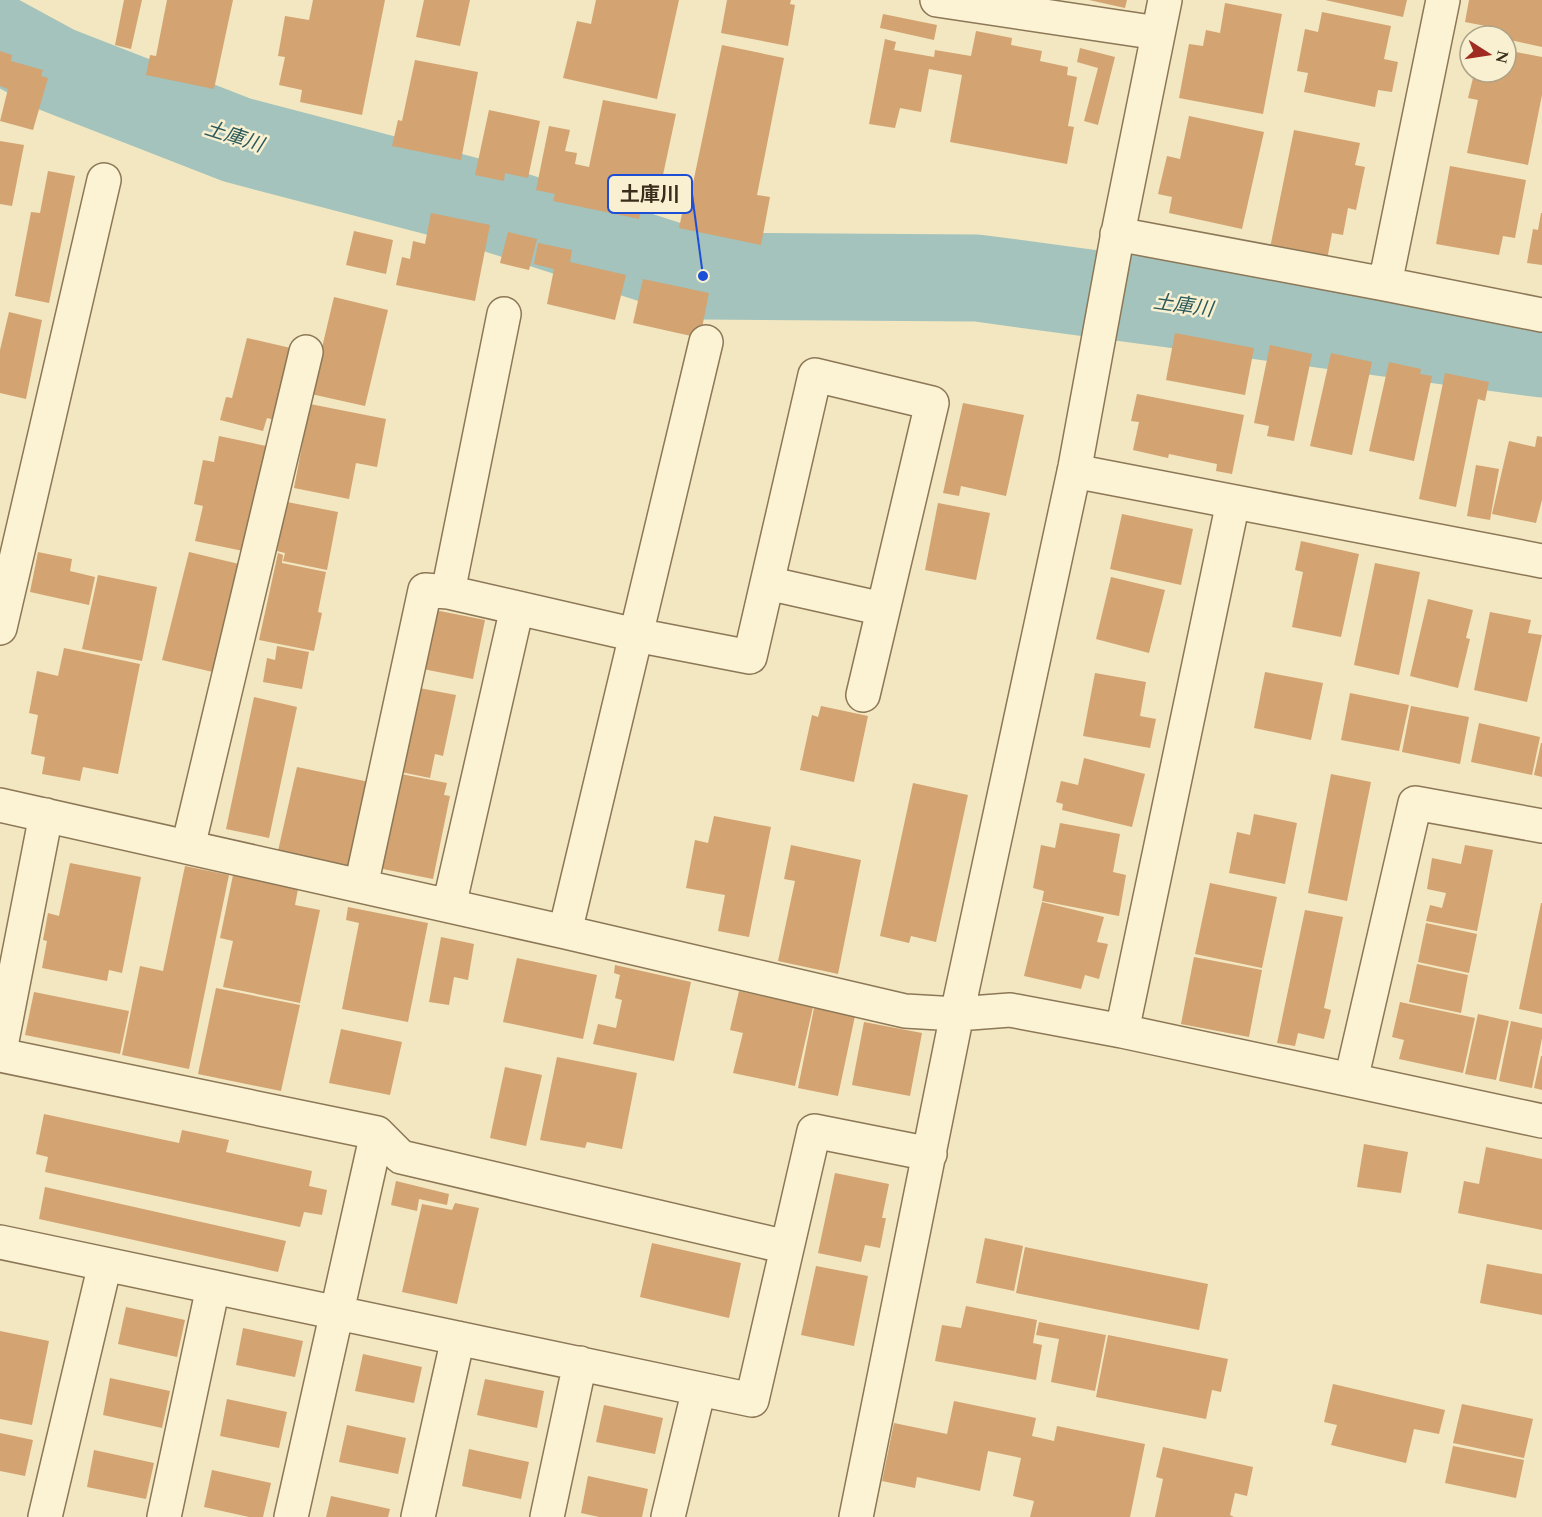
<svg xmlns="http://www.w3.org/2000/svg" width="1542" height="1517" viewBox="0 0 1542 1517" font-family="Spectral,'Noto Sans JP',serif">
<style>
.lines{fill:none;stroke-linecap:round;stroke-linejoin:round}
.river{stroke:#a3c3bc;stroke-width:87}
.building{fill:#d3a372}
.minor-casing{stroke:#8c7756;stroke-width:36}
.minor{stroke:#fcf3d4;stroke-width:33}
.labels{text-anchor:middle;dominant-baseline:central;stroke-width:5;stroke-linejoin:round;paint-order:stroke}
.water-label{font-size:20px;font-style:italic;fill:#2a5a5b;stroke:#f8f0d0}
.leader{fill:none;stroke:#1d4ed8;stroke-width:2}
.callout-dot{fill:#1d4ed8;stroke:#f8f0d0;stroke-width:2}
.callout{fill:#f8f0d0;stroke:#1d4ed8;stroke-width:2}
.callout-label{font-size:20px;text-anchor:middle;font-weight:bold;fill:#3a2d1c}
</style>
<rect width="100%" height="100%" fill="#f2e7c0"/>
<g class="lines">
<path class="river" d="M0 39 55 69 237 140 470 201 703 276 977 278 1542 354"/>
</g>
<path class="building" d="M124 0H142L131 49 115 45Z
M167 0H233L214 89 146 75 150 55 156 56Z
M313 0H385L362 115 300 102 302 90 279 85 285 57 278 56 285 16 309 20Z
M424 0H470L460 46 416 37Z
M596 0H679L657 99 563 78 577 21 591 24Z
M727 0H791L790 4 795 5 788 46 721 33Z
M1089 0H1127L1125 8Z
M1325 0H1407L1403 17Z
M1469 0H1542V47L1506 39V36H1489L1491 27 1465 22Z
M1225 3 1282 14 1263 114 1179 98 1189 44 1203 46 1206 30 1220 33Z
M1322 12 1391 26 1384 59 1398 62 1392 92 1378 90 1375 107 1304 92 1308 73 1297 71 1305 29 1318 32Z
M883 14 937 25 934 40 880 28Z
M976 31 1012 38 1011 45 1042 51 1040 61 1068 67 1067 75 1077 77 1068 126 1074 127 1067 164 950 142 962 75 929 69 921 112 900 108 895 128 869 124 885 39 896 42 894 50 934 57 935 50 971 56Z
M722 45 784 58 757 195 770 197 761 245 679 228 682 214 668 211 674 185 692 188Z
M1080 48 1115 57 1098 125 1084 121 1098 68 1077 62Z
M1506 50 1542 57V95L1528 165 1467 153 1478 100 1468 98 1473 78 1484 80 1485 72H1506Z
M0 51 12 55 11 61 43 70 41 76 48 78 33 130 0 121 8 89 0 86Z
M415 60 478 72 461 160 392 146 398 120 402 121Z
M603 100 676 114 660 189 645 187 639 219 553 201 555 194 536 190 549 126 570 130 565 151 577 153 575 164 589 167Z
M489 110 540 121 528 178 505 173 504 181 475 175Z
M1189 116 1264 132 1242 229 1169 213 1172 197 1158 194 1167 156 1180 159Z
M1294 130 1360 143 1355 165 1365 167 1356 210 1348 208 1343 235 1332 233 1327 260 1270 248Z
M0 141 24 145 12 206 0 204Z
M1450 166 1526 180 1515 238 1503 236 1499 255 1436 244Z
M48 171 75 176 49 303 15 296 31 212 40 213Z
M431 213 490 225 475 301 396 285 402 257 410 259 413 241 425 244Z
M1541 213H1542V265L1527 263 1533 229 1538 230Z
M354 231 393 240 386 274 346 265Z
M508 232 537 239 529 270 500 263Z
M538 243 572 250 570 262 626 275 615 320 547 304 554 269 534 264Z
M643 279 709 293 700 338 633 323Z
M334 297 388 310 365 406 311 394Z
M9 312 42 320 26 399 0 393V350Z
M1175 333 1254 348 1245 395 1166 380Z
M247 338 295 349 278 421 267 418 263 431 220 420 226 397 232 398Z
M1270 345 1312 354 1294 441 1267 436 1269 426 1254 423Z
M1331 353 1372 362 1352 455 1310 446Z
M1389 362 1421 369 1420 374 1432 376 1414 461 1369 451Z
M1445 373 1489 382 1485 401 1478 399 1456 507 1419 499Z
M1137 394 1244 415 1232 474 1216 471 1217 464 1169 454 1168 458 1133 450 1139 422 1131 421Z
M963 403 1024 415 1006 496 961 486 959 496 943 493Z
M310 404 386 419 377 467 356 463 349 499 294 488Z
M219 436 271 447 248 552 195 541 203 506 194 504 203 460 214 462Z
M1537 436 1542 437V500L1536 523 1492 514 1509 441 1535 447Z
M1476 465 1499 469 1490 520 1467 516Z
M287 502 338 512 327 570 283 561 285 553 277 551Z
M938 503 990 513 976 580 925 570Z
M1122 514 1193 529 1181 585 1110 569Z
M1301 541 1359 554 1341 637 1292 627 1303 572 1295 570Z
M38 552 72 559 70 571 95 577 89 605 30 592Z
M189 552 243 565 217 673 162 660Z
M278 553 283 555 282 563 326 572 318 612 322 613 314 651 259 640Z
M1375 563 1420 572 1399 675 1354 665Z
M98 575 157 587 142 661 82 649Z
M1111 577 1165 590 1149 653 1096 639Z
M1428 599 1473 610 1466 638 1470 639 1458 688 1410 676Z
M430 609 485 620 473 679 418 668Z
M1490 612 1531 620 1528 633 1542 635 1527 702 1474 690Z
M277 646 309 652 302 689 263 682 267 658 275 660Z
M64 648 140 664 118 774 83 767 80 781 42 774 45 757 31 754 38 715 29 713 37 671 58 676Z
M1265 672 1323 683 1311 740 1254 728Z
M1095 673 1146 682 1140 716 1156 719 1150 748 1083 736Z
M414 687 456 695 443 756 435 754 430 778 396 771Z
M1350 693 1409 705 1399 751 1341 740Z
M254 697 297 707 269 838 226 829Z
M821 706 868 716 854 782 800 770 812 715 818 717Z
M1411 706 1469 717 1460 764 1402 752Z
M1479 723 1540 737 1532 775 1471 762Z
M1541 743H1542V777L1534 775Z
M1084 758 1145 774 1132 827 1062 810 1063 804 1056 802 1061 781 1078 785Z
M297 767 374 783 356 867 278 851Z
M396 773 447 783 444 795 450 796 433 879 378 868Z
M1331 774 1371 782 1347 901 1308 893Z
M913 783 968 795 936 942 911 936 909 943 880 936Z
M1254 814 1297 823 1285 884 1229 873 1237 832 1250 835Z
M714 816 771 827 749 937 718 931 725 895 686 888 695 840 708 843Z
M1060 823 1120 834 1113 872 1126 875 1119 916 1042 901 1044 891 1033 888 1041 845 1055 848Z
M791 845 861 860 838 974 778 961 795 881 784 879Z
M1465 845 1493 850 1477 931 1426 921 1430 905 1442 908 1446 893 1427 889 1432 858 1461 864Z
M70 863 141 877 122 973 109 970 107 981 42 968 47 941 43 940 48 913 59 916Z
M185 866 229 875 189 1069 122 1055 140 966 163 971Z
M233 875 298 889 295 905 320 910 300 1003 223 987 233 941 220 938Z
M1210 883 1277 897 1262 968 1195 954Z
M1042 902 1104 917 1097 942 1108 944 1099 979 1085 975 1081 989 1024 976Z
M1541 903H1542V1014L1519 1009Z
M348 907 428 923 408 1022 342 1009 359 923 346 920Z
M1305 910 1343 917 1324 1008 1331 1010 1324 1039 1298 1033 1295 1046 1277 1043Z
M1426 923 1477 934 1469 973 1418 962Z
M441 937 474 944 468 980 454 977 449 1005 429 1002Z
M1194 957 1262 970 1249 1037 1181 1024Z
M517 958 597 975 583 1039 503 1022Z
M1417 964 1468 975 1461 1013 1409 1002Z
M615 965 691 982 674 1061 593 1044 598 1024 616 1028 622 1000 615 998 620 975 614 973Z
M216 988 300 1005 281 1091 198 1074Z
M739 991 813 1007 795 1086 733 1073 743 1033 730 1030Z
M34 992 129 1011 120 1054 25 1035Z
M1400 1002 1475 1018 1463 1073 1399 1059 1404 1040 1392 1037Z
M814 1008 855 1016 838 1096 798 1088Z
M1478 1014 1509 1021 1496 1080 1465 1074Z
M1511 1021 1542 1028V1038L1532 1088 1499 1081Z
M864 1022 922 1033 910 1096 852 1085Z
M341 1029 402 1042 390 1095 329 1083Z
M1541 1056H1542V1090L1534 1088Z
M557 1057 637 1073 622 1149 587 1142 585 1148 540 1140Z
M505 1067 542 1075 526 1146 490 1138Z
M44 1114 179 1143 182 1130 229 1140 226 1152 312 1171 309 1186 327 1190 322 1215 304 1212 300 1227 45 1172 48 1157 36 1154Z
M1364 1144 1408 1152 1401 1193 1357 1187Z
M1486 1147 1542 1159V1230L1458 1213 1464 1181 1479 1184Z
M835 1173 889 1184 882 1218H886L880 1248 865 1245 861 1262 818 1253Z
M396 1181 449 1194 447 1205 419 1199 417 1211 391 1205Z
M45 1187 286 1241 278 1272 39 1219Z
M455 1203 479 1208 457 1304 402 1292 422 1204 452 1210Z
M985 1238 1023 1246 1014 1291 976 1283Z
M652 1243 741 1263 729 1318 640 1297Z
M1025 1247 1208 1284 1199 1330 1016 1293Z
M1487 1264 1542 1274V1315L1480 1303Z
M816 1266 868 1276 854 1346 801 1335Z
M966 1306 1037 1320 1033 1343 1042 1345 1036 1380 935 1361 942 1325 961 1328Z
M126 1307 185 1320 177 1357 118 1344Z
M1039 1322 1106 1335 1095 1391 1051 1382 1059 1339 1036 1335Z
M243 1328 303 1341 295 1377 236 1365Z
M0 1331 49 1341 32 1425 0 1419Z
M1108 1335 1228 1359 1221 1392 1212 1390 1206 1419 1096 1397Z
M363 1354 422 1367 414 1403 355 1391Z
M110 1378 170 1391 162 1428 103 1415Z
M485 1379 544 1391 537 1428 477 1415Z
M1333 1384 1445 1410 1439 1434 1414 1429 1406 1463 1331 1445 1337 1425 1324 1422Z
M227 1399 287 1412 279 1448 220 1436Z
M954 1401 1036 1418 1032 1436 1054 1441 1057 1426 1145 1444 1130 1517H1030L1034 1501 1013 1496 1021 1458 988 1451 980 1491 917 1477 915 1488 882 1481 894 1423 947 1434Z
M1462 1404 1533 1419 1524 1458 1453 1443Z
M604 1405 663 1418 655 1454 596 1442Z
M347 1425 406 1438 398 1474 339 1462Z
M0 1433 33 1440 25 1476 0 1471Z
M1453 1446 1524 1460 1516 1498 1445 1483Z
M1163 1447 1253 1467 1247 1496 1235 1493 1230 1515 1234 1517H1155L1163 1479 1156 1477Z
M469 1449 529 1462 521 1499 462 1486Z
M94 1450 154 1463 146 1499 87 1487Z
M212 1470 271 1483 263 1517H249L204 1507Z
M588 1476 648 1489 642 1517H599L581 1513Z
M331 1496 390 1509 388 1517H326Z"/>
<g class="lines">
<g class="minor-casing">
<path id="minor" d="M937 0 1158 33
M1117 234 1385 284 1542 315
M1385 284 1443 0
M1074 471 1542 561
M767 583 883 609
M448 592 504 314
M0 628 104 180
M0 805 565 932 905 1011 957 1014 1010 1010 1122 1031 1542 1121
M188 847 306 352
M361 886 425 590 448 592 636 635 750 657 815 375 932 403 863 695
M449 906 517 608
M565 932 706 342
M1122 1031 1233 502
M0 1051 46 815
M0 1055 377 1133 291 1517
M1351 1080 1415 803 1542 826
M377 1133 401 1157 787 1247
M0 1242 752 1400 814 1131 930 1154
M45 1517 105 1264
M164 1517 213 1287
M418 1517 458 1338
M547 1517 580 1363
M668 1517 699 1389
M856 1517 957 1014 1075 467 1117 238 1165 0"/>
</g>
<use href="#minor" class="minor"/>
</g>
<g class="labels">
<g class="water-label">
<text transform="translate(234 137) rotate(18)">土庫川</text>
<text transform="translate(1183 306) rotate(8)">土庫川</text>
</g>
</g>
<path class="leader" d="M703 276L692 194"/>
<circle class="callout-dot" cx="703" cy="276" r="6"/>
<rect class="callout" x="608" y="175" width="84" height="38" rx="6"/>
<g class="callout-label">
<text x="650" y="201">土庫川</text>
</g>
<g transform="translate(1488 54) rotate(102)"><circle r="28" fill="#f8f0d0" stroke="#aca288" stroke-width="1.5"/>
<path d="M0-4.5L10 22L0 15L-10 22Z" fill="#a02b21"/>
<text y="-9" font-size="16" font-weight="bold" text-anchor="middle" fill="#3a2d1c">N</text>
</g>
</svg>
